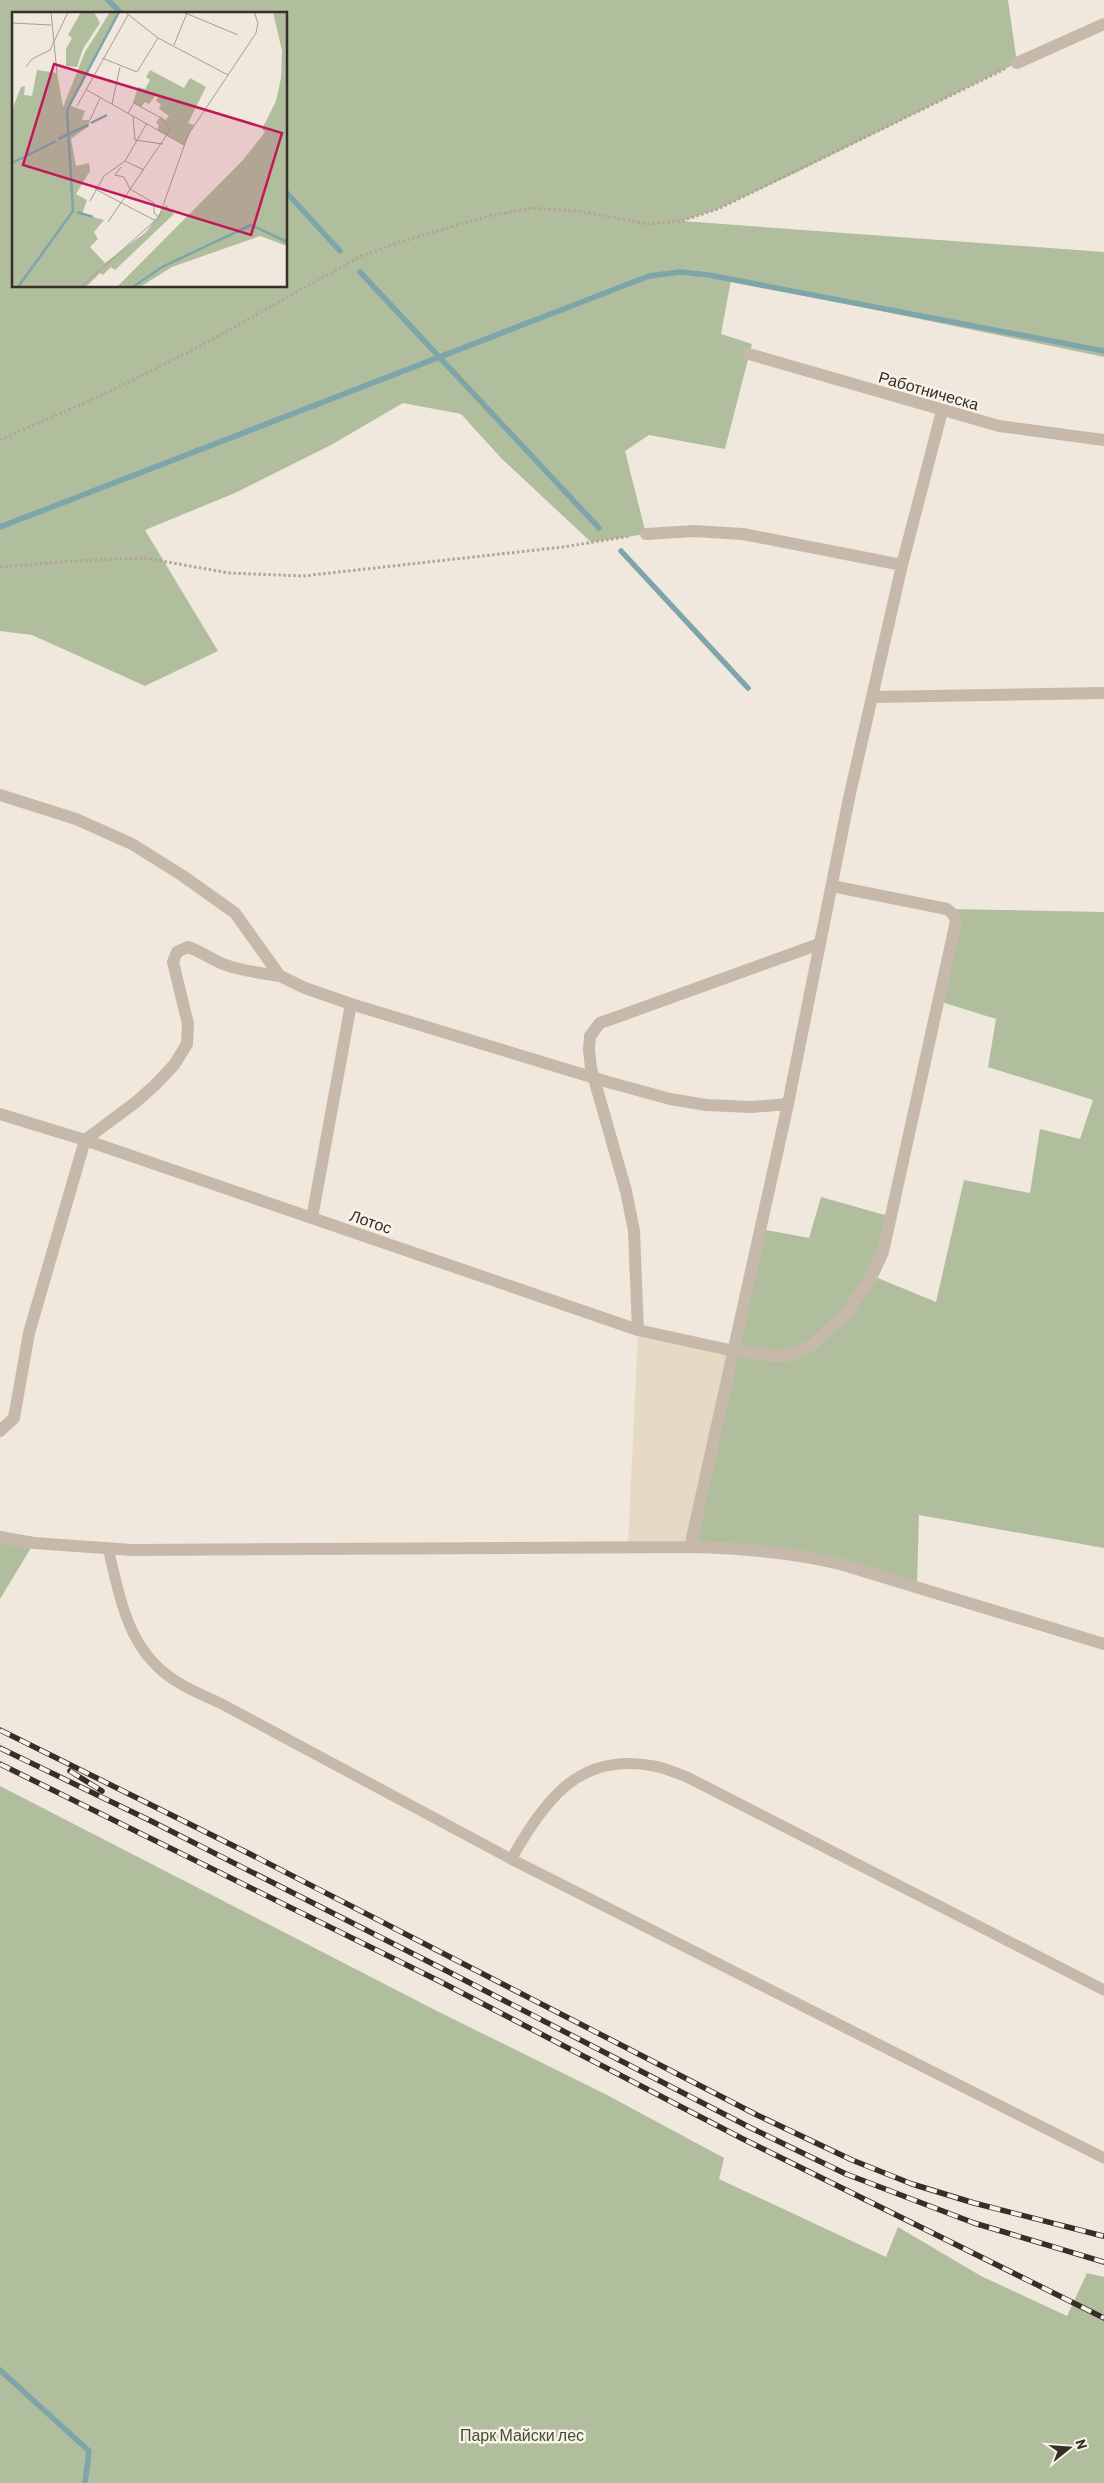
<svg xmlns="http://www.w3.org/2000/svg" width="1104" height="2483" viewBox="0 0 1104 2483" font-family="Barlow,sans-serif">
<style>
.green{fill:#b1be9e;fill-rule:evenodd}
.plaza{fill:#e7dac5}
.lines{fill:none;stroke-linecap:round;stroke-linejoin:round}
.stream{stroke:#7ea5aa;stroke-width:5.5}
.path{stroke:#b3a494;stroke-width:3;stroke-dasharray:2.5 2.5;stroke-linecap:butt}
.service{stroke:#c7b9aa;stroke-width:11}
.minor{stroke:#c7b9aa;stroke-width:12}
.rail-casing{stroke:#352e29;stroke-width:5.5}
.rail{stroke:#f8f2e9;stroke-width:4;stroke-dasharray:11;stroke-linecap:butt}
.labels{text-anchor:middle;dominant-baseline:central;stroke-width:5;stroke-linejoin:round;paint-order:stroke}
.street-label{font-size:16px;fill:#352e29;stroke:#f8f2e9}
.park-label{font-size:16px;fill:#42512f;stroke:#f8f2e9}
.inset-river{fill:none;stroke:#7ea5aa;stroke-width:2.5}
.inset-road{fill:none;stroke:#a59e95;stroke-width:1}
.view{fill:#c2185b;fill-opacity:0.15;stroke:#c2185b;stroke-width:2.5}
.inset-edge{fill:none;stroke:#352e29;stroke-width:2.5}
</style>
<rect width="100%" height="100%" fill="#f0e8dd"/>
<path class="green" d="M0 0H1008L1017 63 795 173 718 209 682 221 1104 252V357L731 280 721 334 752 344 725 449 649 435 625 451 646 534 591 542 502 459 461 414 403 403 331 445 235 493 145 530 218 651 145 686 32 635 0 631ZM14 14H286V286H14Z
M947 909 1104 912V1548L919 1515 917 1586 840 1564 690 1547 761 1229 809 1238 821 1197 892 1217 873 1276 936 1302 964 1180 1030 1193 1040 1129 1080 1139 1093 1100 988 1067 996 1019 938 1001 956 921Z
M0 1537 34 1543 0 1599Z
M0 1786 437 2011 607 2095 724 2158 719 2179 886 2257 898 2227 981 2276 1067 2316 1087 2273 1104 2277V2483H0Z"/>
<path class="plaza" d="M638 1330 734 1351 690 1547H628Z"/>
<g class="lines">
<path class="stream" d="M108 0 122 14
M286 192 340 251
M360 272 599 528
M0 527 649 276 680 272 709 275 1104 351
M621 551 748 688
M0 2370 89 2451 85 2483"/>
<path class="path" d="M0 440 100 396 195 349 361 256 400 242 488 216 533 208 579 211 648 224 681 221 718 209 1005 69
M0 567 71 561 145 558 229 573 303 576 563 547 631 536"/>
<path class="service" d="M108 1548C121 1601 128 1653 179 1683 192 1691 207 1697 220 1703L511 1859 1104 2158
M511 1859C545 1802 577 1751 654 1766 665 1768 676 1773 687 1777L1104 1990"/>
<path class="minor" d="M1017 63 1104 24
M749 354 999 426 1104 440
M646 534 695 531 743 534 902 565
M873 697 1104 693
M0 795 76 819 132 844 183 876 235 913 280 976 305 988 351 1004 608 1082 670 1099 706 1105 752 1107 788 1104
M0 1114 85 1140 638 1330 734 1351 774 1356 792 1355 811 1346 847 1312 872 1276 883 1252 956 921 953 914 947 909 832 886
M312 1218 351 1004
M638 1330 634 1231 626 1191 591 1068 589 1050 590 1036 600 1023 620 1016 819 944
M0 1431 14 1418 29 1333 85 1140 136 1102 155 1085 174 1065 187 1044 188 1024 173 962 177 952 188 947C200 951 211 959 223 964 241 971 261 973 280 976
M0 1537 34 1543 132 1550 690 1547C741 1548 790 1552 840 1564L1104 1644
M690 1547 788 1104 849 798 902 565 942 411"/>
<g class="rail-casing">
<path id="rail" d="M0 1730 252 1855 757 2115 852 2160 912 2184 974 2203 1103 2236
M0 1748 151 1821 445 1970 751 2128 846 2174 974 2223 1104 2262
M0 1764 439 1981 743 2139 1104 2318
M70 1771 102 1791"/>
</g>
<use href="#rail" class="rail"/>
</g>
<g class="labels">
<g class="street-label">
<text transform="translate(929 390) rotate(16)">Работническа</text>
<text transform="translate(371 1221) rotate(19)">Лотос</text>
</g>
<g class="park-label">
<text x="522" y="2434">Парк Майски лес</text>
</g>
</g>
<g transform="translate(12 12)">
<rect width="275" height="275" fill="#f0e8dd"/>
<path d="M69 0H82L88 11 71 37 65 55 54 54V37L60 26 56 23ZM98 0H108L57 93 73 99 70 108H78L77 114 59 127 64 154 77 151 78 159 64 182 75 188 70 202 92 208 82 220 86 227 78 235 93 251 134 220 154 193 162 202 103 258 99 255 91 263 88 261 74 275H0V98L9 75 13 74 12 83 20 84 25 58 45 61 51 95 73 40ZM261 0H275V234L248 224 160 255 128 275H105L231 148 253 120 250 117 264 89 269 66 270 39ZM138 58 172 76 178 66 194 75 176 111 182 113 172 133 145 118 147 113 144 111 148 105 153 108 157 104 147 97 149 92 144 89 146 85 143 84 137 92 133 90 129 95 121 91 126 75 133 77 138 68 134 65Z" fill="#b1be9e"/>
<path class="inset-river" d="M79 111 95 103M46 127 76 113M0 151 44 129M65 200 81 205M6 275 61 199 55 98 107 0M121 275 150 255 239 213 275 230"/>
<path class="inset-road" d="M39 0 45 61M113 0 146 26 216 63M171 0 226 23M0 11 39 13M162 33 175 1M90 46 125 60 146 26M14 55 20 47 38 38 56 0M75 78 172 133M100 92 108 55M65 94 116 3M121 104 123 128 151 132M78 108 88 86M113 149 132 158M109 155 103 163 112 165 118 177 142 191V201L147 205M83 177 144 209M78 189 92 164 113 149 135 111M96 210 158 118 151 107 122 91 116 101M69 275 147 205 176 123 244 21 246 11 242 0"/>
<path class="view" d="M42 52 270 121 239 223 11 153Z"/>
<rect width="275" height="275" class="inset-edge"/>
</g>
<g transform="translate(1069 2448) rotate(73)" stroke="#f8f2e9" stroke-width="4" paint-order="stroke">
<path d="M0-4L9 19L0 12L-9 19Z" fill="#352e29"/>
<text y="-8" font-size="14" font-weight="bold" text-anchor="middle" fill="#352e29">N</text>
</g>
</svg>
